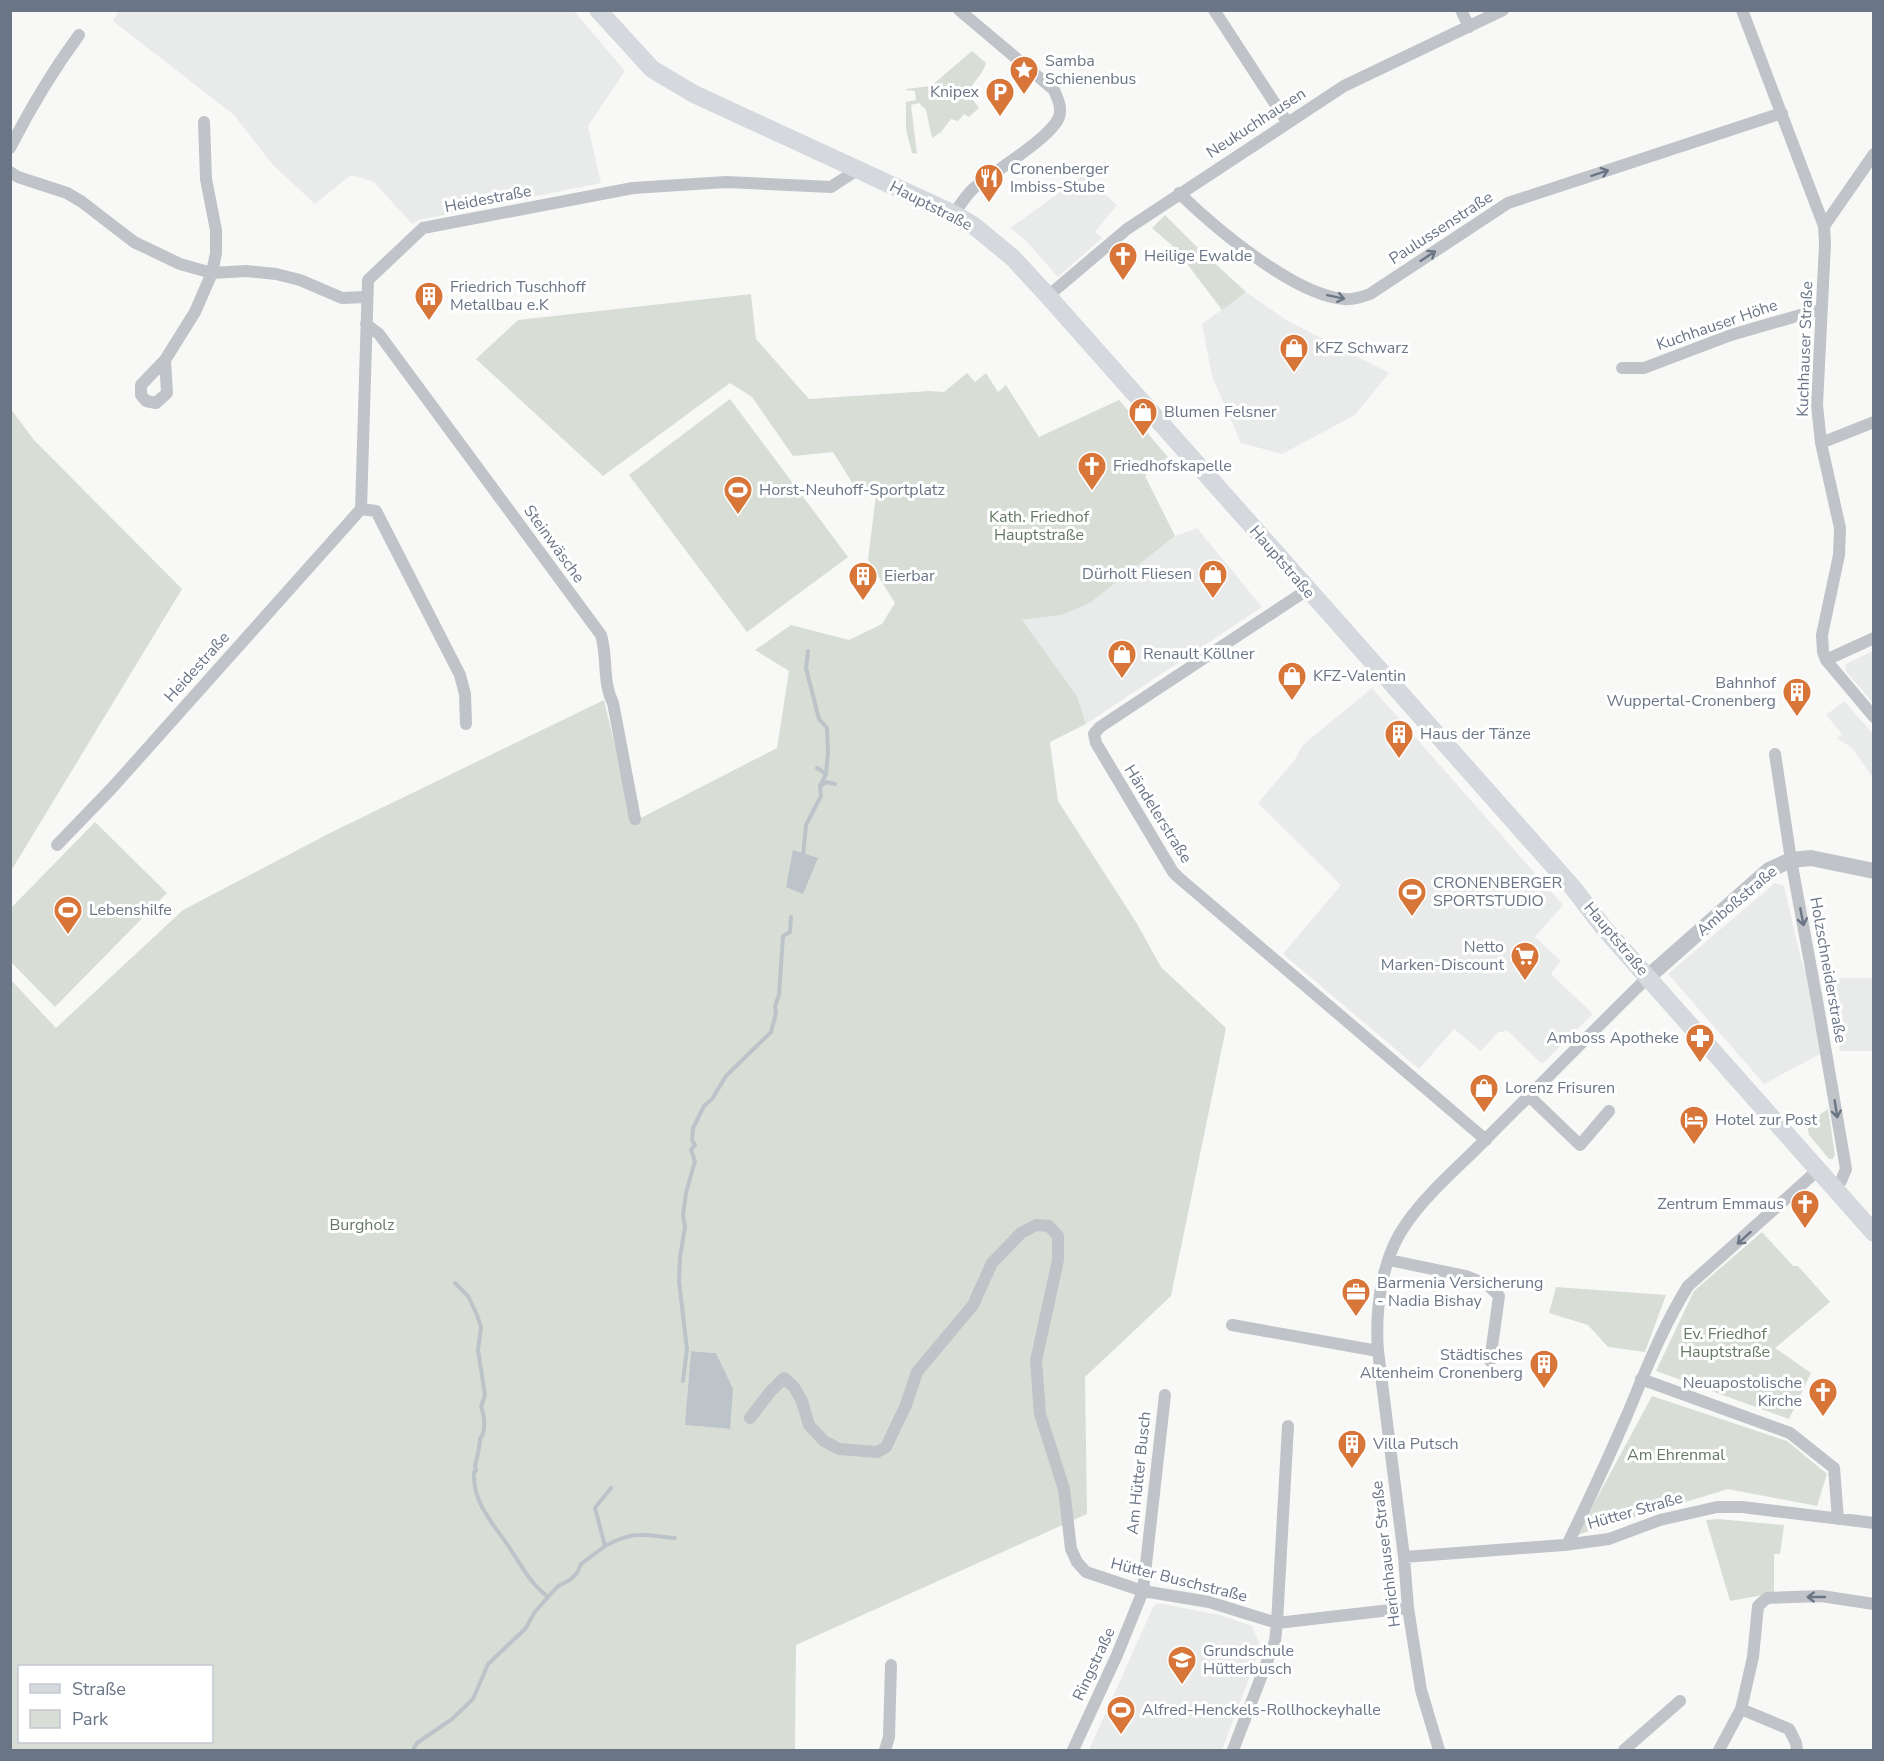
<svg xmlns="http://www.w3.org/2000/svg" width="1884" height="1761" viewBox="0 0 1884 1761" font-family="'Nunito Sans',sans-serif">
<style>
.built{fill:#e9eaea}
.green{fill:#d8ddd6;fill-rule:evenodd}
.water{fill:#bcc4ca}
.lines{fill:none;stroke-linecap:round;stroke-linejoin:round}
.stream{stroke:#bcc4ca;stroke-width:4}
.minor{stroke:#c0c3c8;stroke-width:12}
.tertiary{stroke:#c0c3c8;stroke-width:16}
.secondary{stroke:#d5d8dd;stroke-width:18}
.oneway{stroke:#6a7586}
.labels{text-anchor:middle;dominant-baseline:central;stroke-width:6;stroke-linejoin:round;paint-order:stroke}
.poi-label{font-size:16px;fill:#6a7586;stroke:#fff;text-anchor:start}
.street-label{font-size:16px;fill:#6a7586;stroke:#fff}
.park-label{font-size:16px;fill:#657865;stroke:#fff}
</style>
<rect width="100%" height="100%" fill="#f8f9f7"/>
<path class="built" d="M119 10 574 11 625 71 588 126 601 183 419 220 412 224 374 182 351 175 315 204 273 165 234 115 113 21Z
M1084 175 1117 205 1095 232 1102 238 1058 277 1025 240 1010 228Z
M1246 292 1286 320 1389 373 1355 415 1282 454 1241 443 1212 376 1202 324Z
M1197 528 1262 607 1086 724 1077 696 1022 620 1062 615 1090 603 1175 536Z
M1873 651V703L1845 670 1846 664Z
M1372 688 1563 905 1535 937 1561 961 1551 974 1593 1014 1542 1064 1508 1031 1498 1032 1481 1051 1454 1029 1419 1069 1283 954 1341 885 1258 803 1294 761 1303 745Z
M1844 701 1873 734V778L1852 748 1837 738 1842 734 1826 715Z
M1775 883 1784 886 1801 960 1810 984 1820 1054 1764 1084 1668 974Z
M1826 978H1873V1051H1840Z
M1158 1603 1220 1615 1252 1626 1261 1647 1222 1750H1089L1153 1607Z"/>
<path class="green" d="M972 51 986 63C983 75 971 82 969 95L979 108 969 117 964 114 958 121 951 119 941 132 932 138 926 110 919 103 911 105 917 154 912 153 906 130V102L916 100 915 91 906 90V89L931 86Z
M1165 215 1196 246 1246 292 1222 310 1175 248 1152 228Z
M751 294 756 339 809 399 929 391 944 392 967 373 975 382 986 373 998 392 1006 385 1039 437 1119 400 1168 457 1145 476 1175 536 1090 603 1062 615 1022 620 1077 696 1086 724 1050 742 1058 801 1136 922 1161 967 1226 1028 1171 1296 1085 1377 1087 1514 796 1645 795 1750H11L10 979 56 1028 183 910 334 831 604 700 633 822 777 748 789 671 755 650 791 625 849 640 882 624 895 603 868 560 876 495 858 492 833 452 793 456 752 397 730 383 603 476 476 359 518 320ZM691 1351 716 1353 730 1429 686 1425ZM20 1666H212V1742H20Z
M730 399 848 557 747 632 629 475Z
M10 408 34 440 182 589 11 871Z
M95 822 167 893 55 1007 11 962V908Z
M1828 1109 1835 1155 1833 1159H1829L1809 1135 1807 1124Z
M1762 1232 1793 1266H1798L1830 1302 1775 1348 1811 1373 1789 1419 1656 1371 1694 1291Z
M1556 1287 1666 1295 1645 1352 1608 1347 1588 1325 1549 1313Z
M1652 1396 1787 1441 1827 1474 1817 1506 1728 1489 1577 1535Z
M1718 1519 1784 1525 1780 1554H1774V1593L1730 1601 1706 1520Z"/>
<path class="water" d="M793 850 818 858 803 894 786 887Z
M691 1351 716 1353 733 1389 730 1429 685 1425Z"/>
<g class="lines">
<path class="stream" d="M817 768 826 774
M822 785 827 782 835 784
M803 856 806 825 821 796 820 786 826 774 828 753 827 728 819 719 806 668 808 651
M455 1283 468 1296 477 1315 481 1327 478 1350 485 1395 481 1407C485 1416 486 1431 480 1439 480 1444 476 1462 475 1466L476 1471 474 1472C472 1504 495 1525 511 1550 522 1567 531 1584 548 1597
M683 1381 687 1349 679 1281 680 1257 685 1227 683 1215 686 1193 695 1161 691 1150 695 1145 692 1140 693 1128 704 1106 712 1099 726 1076 771 1032 776 1013 775 1006 779 995 783 936 790 932 791 917
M605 1546C635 1530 643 1535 675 1538
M413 1750 417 1743 452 1719 473 1699 488 1664 526 1628 534 1613 548 1597 558 1586 570 1580 577 1573 581 1564 605 1546 595 1508 611 1488"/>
<path class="minor" d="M1214 10 1287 122
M1461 10 1469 27
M1742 10 1824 226 1825 244 1817 405 1821 443 1840 528 1839 555 1822 635 1823 652 1826 660 1874 717
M10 148C32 105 51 73 79 35
M10 172 18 177 67 193 82 202 134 242 180 264 212 273 246 271 276 274 300 280 342 298 366 297
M1179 193C1215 228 1294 295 1344 299 1353 300 1362 297 1370 294L1508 203 1782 113
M954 214C960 205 966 195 974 188 993 172 1051 138 1059 117 1062 108 1058 99 1054 90L959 10
M1824 226 1874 154
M1048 296 1127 229 1344 86 1503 10
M366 324 379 334 601 635C608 657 602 682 613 703L635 819
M165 360 167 393 156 403 146 401 141 395V385L165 360 195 312 212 273 216 253V230L206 179 204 122
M1622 368H1644L1731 335 1821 309
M1821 443 1874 422
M361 509 376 511 460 675 465 694 466 724
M1307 590 1100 727 1094 734 1096 743 1173 872 1178 877 1486 1140
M1826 660 1874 638
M1775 754 1791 860 1818 1006 1846 1169 1841 1181 1834 1188
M57 845 112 788 361 509 368 280 423 228 633 188 726 182 831 187 857 170
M1529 1096 1580 1145 1609 1111
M1389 1260 1466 1276 1488 1285 1499 1296 1490 1361
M1232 1325 1378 1351
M1641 1379 1790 1433 1834 1468 1838 1519
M750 1418 770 1392 784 1378 794 1387 802 1401 809 1425 824 1441 839 1449 877 1452 886 1447 906 1405 917 1372 973 1305 992 1263 1021 1233 1036 1225 1049 1226 1058 1236V1260L1036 1361 1040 1414 1064 1489 1071 1549 1077 1562 1086 1572 1143 1591 1209 1602 1277 1623 1408 1608
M1567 1545C1588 1502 1608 1459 1627 1415 1645 1372 1663 1326 1688 1286L1818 1170
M1404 1557 1564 1545 1609 1539 1660 1520 1717 1507H1742L1874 1523
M1741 1709 1789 1729 1796 1743 1797 1750
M885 1750 889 1737 891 1665
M1073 1750 1117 1655 1143 1591 1165 1395
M1233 1750 1275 1641 1277 1623 1288 1426
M1439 1750 1421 1690 1408 1608 1404 1557 1378 1351C1375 1310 1381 1259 1406 1224 1428 1192 1460 1166 1487 1138 1541 1084 1594 1030 1648 977
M1624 1750 1680 1701
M1719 1750 1741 1709 1745 1692 1753 1657 1758 1606 1767 1598 1821 1596 1874 1604"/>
<path class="tertiary" d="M1648 977 1769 870 1791 860 1811 858 1874 871"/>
<path class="secondary" d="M598 10 652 69 694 94 954 214 973 225 1013 258 1048 296 1574 889 1603 927 1874 1233"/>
</g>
<defs><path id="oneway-shaft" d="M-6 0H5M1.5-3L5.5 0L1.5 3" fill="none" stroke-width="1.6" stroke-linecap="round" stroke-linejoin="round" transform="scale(1.5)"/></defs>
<g class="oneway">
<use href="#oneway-shaft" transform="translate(1600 173) rotate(-18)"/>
<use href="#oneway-shaft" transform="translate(1428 256) rotate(-33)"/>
<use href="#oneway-shaft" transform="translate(1336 297) rotate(12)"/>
<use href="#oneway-shaft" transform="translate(1802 917) rotate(79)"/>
<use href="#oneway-shaft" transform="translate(1836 1109) rotate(81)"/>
<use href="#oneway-shaft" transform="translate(1744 1238) rotate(138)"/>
<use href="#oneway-shaft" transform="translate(1816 1597) rotate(-180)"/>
</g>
<defs>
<g id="sight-pin" transform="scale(1.5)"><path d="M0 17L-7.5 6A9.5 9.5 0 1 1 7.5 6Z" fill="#d77638" stroke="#fff"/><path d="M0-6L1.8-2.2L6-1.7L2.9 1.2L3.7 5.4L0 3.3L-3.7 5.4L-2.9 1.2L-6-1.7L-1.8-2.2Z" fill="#fff"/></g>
<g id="parking-pin" transform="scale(1.5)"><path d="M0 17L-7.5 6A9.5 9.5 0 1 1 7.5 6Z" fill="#d77638" stroke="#fff"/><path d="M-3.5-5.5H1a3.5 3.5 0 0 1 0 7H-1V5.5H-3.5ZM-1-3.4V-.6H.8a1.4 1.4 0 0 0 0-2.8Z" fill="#fff"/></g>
<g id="restaurant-pin" transform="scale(1.5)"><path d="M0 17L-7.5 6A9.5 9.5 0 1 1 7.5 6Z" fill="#d77638" stroke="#fff"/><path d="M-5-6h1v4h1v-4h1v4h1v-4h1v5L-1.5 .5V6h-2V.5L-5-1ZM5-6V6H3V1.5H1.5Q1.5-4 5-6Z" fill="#fff"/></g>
<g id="church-pin" transform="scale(1.5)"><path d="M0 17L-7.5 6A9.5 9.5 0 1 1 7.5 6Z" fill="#d77638" stroke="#fff"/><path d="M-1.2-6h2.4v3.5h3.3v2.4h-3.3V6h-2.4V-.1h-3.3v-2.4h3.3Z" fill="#fff"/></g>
<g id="building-pin" transform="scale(1.5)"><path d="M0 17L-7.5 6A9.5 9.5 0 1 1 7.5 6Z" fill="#d77638" stroke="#fff"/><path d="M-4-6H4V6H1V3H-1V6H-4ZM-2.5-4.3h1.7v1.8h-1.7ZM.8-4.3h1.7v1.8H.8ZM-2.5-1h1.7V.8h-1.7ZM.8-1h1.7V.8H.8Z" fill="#fff"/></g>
<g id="shop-pin" transform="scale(1.5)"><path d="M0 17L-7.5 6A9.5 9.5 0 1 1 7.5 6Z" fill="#d77638" stroke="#fff"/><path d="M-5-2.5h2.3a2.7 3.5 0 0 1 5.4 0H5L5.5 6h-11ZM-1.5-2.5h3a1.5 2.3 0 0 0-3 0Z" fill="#fff"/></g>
<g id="stadium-pin" transform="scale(1.5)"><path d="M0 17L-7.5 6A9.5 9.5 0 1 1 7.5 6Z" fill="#d77638" stroke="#fff"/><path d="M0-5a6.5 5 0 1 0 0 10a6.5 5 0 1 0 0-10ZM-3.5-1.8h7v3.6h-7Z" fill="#fff"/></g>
<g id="supermarket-pin" transform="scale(1.5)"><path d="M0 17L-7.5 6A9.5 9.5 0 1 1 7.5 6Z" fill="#d77638" stroke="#fff"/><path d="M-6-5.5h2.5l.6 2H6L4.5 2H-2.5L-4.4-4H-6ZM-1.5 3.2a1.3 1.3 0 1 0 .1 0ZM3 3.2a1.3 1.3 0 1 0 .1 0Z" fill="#fff"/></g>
<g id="pharmacy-pin" transform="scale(1.5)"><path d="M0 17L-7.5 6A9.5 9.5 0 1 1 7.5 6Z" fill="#d77638" stroke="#fff"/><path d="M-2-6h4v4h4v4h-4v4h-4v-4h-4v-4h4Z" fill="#fff"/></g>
<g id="hotel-pin" transform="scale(1.5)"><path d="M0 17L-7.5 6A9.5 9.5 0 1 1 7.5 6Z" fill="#d77638" stroke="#fff"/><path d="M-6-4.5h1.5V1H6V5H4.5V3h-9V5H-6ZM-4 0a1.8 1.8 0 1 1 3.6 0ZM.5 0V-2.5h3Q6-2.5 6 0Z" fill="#fff"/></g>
<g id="office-pin" transform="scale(1.5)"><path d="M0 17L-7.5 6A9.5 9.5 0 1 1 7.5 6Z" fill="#d77638" stroke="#fff"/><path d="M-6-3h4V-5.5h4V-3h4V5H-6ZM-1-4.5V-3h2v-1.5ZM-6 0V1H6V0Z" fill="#fff"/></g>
<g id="school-pin" transform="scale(1.5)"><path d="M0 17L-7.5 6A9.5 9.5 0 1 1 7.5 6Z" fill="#d77638" stroke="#fff"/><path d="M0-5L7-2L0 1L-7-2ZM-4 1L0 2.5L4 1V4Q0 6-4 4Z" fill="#fff"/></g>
</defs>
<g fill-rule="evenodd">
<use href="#sight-pin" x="1024" y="70"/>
<use href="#parking-pin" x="1000" y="92"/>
<use href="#restaurant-pin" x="989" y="178"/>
<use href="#church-pin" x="1123" y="256"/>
<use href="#building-pin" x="429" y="296"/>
<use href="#shop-pin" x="1294" y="348"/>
<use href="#shop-pin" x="1143" y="412"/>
<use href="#church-pin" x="1092" y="466"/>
<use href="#stadium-pin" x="738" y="490"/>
<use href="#shop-pin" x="1213" y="574"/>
<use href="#building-pin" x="863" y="576"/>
<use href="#shop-pin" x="1122" y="654"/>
<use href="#shop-pin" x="1292" y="676"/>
<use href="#building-pin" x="1797" y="692"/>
<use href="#building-pin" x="1399" y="734"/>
<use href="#stadium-pin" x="1412" y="892"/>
<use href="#stadium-pin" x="68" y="910"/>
<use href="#supermarket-pin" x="1525" y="956"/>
<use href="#pharmacy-pin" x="1700" y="1038"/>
<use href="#shop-pin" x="1484" y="1088"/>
<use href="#hotel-pin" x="1694" y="1120"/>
<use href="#church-pin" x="1805" y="1204"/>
<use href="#office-pin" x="1356" y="1292"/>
<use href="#building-pin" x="1544" y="1364"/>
<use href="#church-pin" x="1823" y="1392"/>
<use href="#building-pin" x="1352" y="1444"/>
<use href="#school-pin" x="1182" y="1660"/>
<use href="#stadium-pin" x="1121" y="1710"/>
</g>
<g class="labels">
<g class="poi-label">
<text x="1045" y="61">Samba<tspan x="1045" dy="18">Schienenbus</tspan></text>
<text x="979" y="92" text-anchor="end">Knipex</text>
<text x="1010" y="169">Cronenberger<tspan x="1010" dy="18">Imbiss-Stube</tspan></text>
<text x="1144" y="256">Heilige Ewalde</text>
<text x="450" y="287">Friedrich Tuschhoff<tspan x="450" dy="18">Metallbau e.K</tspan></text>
<text x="1315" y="348">KFZ Schwarz</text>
<text x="1164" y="412">Blumen Felsner</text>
<text x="1113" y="466">Friedhofskapelle</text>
<text x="759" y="490">Horst-Neuhoff-Sportplatz</text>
<text x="1192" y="574" text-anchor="end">Dürholt Fliesen</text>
<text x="884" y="576">Eierbar</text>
<text x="1143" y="654">Renault Köllner</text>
<text x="1313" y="676">KFZ-Valentin</text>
<text x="1776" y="683" text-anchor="end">Bahnhof<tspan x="1776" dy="18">Wuppertal-Cronenberg</tspan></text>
<text x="1420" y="734">Haus der Tänze</text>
<text x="1433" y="883">CRONENBERGER<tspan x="1433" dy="18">SPORTSTUDIO</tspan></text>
<text x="89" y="910">Lebenshilfe</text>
<text x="1504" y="947" text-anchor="end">Netto<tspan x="1504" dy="18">Marken-Discount</tspan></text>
<text x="1679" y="1038" text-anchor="end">Amboss Apotheke</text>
<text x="1505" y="1088">Lorenz Frisuren</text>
<text x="1715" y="1120">Hotel zur Post</text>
<text x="1784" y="1204" text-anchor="end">Zentrum Emmaus</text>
<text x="1377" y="1283">Barmenia Versicherung<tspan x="1377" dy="18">- Nadia Bishay</tspan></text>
<text x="1523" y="1355" text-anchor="end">Städtisches<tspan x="1523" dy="18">Altenheim Cronenberg</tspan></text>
<text x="1802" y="1383" text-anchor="end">Neuapostolische<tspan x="1802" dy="18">Kirche</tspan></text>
<text x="1373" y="1444">Villa Putsch</text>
<text x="1203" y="1651">Grundschule<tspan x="1203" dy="18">Hütterbusch</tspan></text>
<text x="1142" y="1710">Alfred-Henckels-Rollhockeyhalle</text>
</g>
<g class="street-label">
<text transform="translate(1256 123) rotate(-33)">Neukuchhausen</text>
<text transform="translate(488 199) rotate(-11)">Heidestraße</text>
<text transform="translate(931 206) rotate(27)">Hauptstraße</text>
<text transform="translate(1441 228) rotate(-33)">Paulussenstraße</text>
<text transform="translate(1717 325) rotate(-19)">Kuchhauser Höhe</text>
<text transform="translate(1805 349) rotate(-88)">Kuchhauser Straße</text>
<text transform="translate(554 544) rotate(54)">Steinwäsche</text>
<text transform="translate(1282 562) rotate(49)">Hauptstraße</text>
<text transform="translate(197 667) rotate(-48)">Heidestraße</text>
<text transform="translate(1158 814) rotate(58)">Händelerstraße</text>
<text transform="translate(1737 901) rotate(-40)">Amboßstraße</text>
<text transform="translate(1616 939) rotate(50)">Hauptstraße</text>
<text transform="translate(1828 970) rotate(80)">Holzschneiderstraße</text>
<text transform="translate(1139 1473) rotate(-84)">Am Hütter Busch</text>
<text transform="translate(1635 1511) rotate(-16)">Hütter Straße</text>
<text transform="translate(1386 1554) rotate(-97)">Herichhauser Straße</text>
<text transform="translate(1179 1580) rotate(14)">Hütter Buschstraße</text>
<text transform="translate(1094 1664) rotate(-65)">Ringstraße</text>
</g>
<g class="park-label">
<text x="1039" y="517">Kath. Friedhof<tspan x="1039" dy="18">Hauptstraße</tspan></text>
<text x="362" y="1225">Burgholz</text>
<text x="1725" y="1334">Ev. Friedhof<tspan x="1725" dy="18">Hauptstraße</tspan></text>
<text x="1676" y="1455">Am Ehrenmal</text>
</g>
</g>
<rect width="1884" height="1761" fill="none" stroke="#6a7586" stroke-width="24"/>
<rect x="18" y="1665" width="195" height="78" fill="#ffffff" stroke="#c3c8cf" stroke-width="1.5"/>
<rect x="30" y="1684" width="30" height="9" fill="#d5d8dd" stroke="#c3c8cf" stroke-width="1.5"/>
<text x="72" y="1695" font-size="18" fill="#6a7586">Straße</text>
<rect x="30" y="1710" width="30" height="18" fill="#d8ddd6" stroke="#c3c8cf" stroke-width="1.5"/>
<text x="72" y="1725" font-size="18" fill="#6a7586">Park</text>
</svg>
